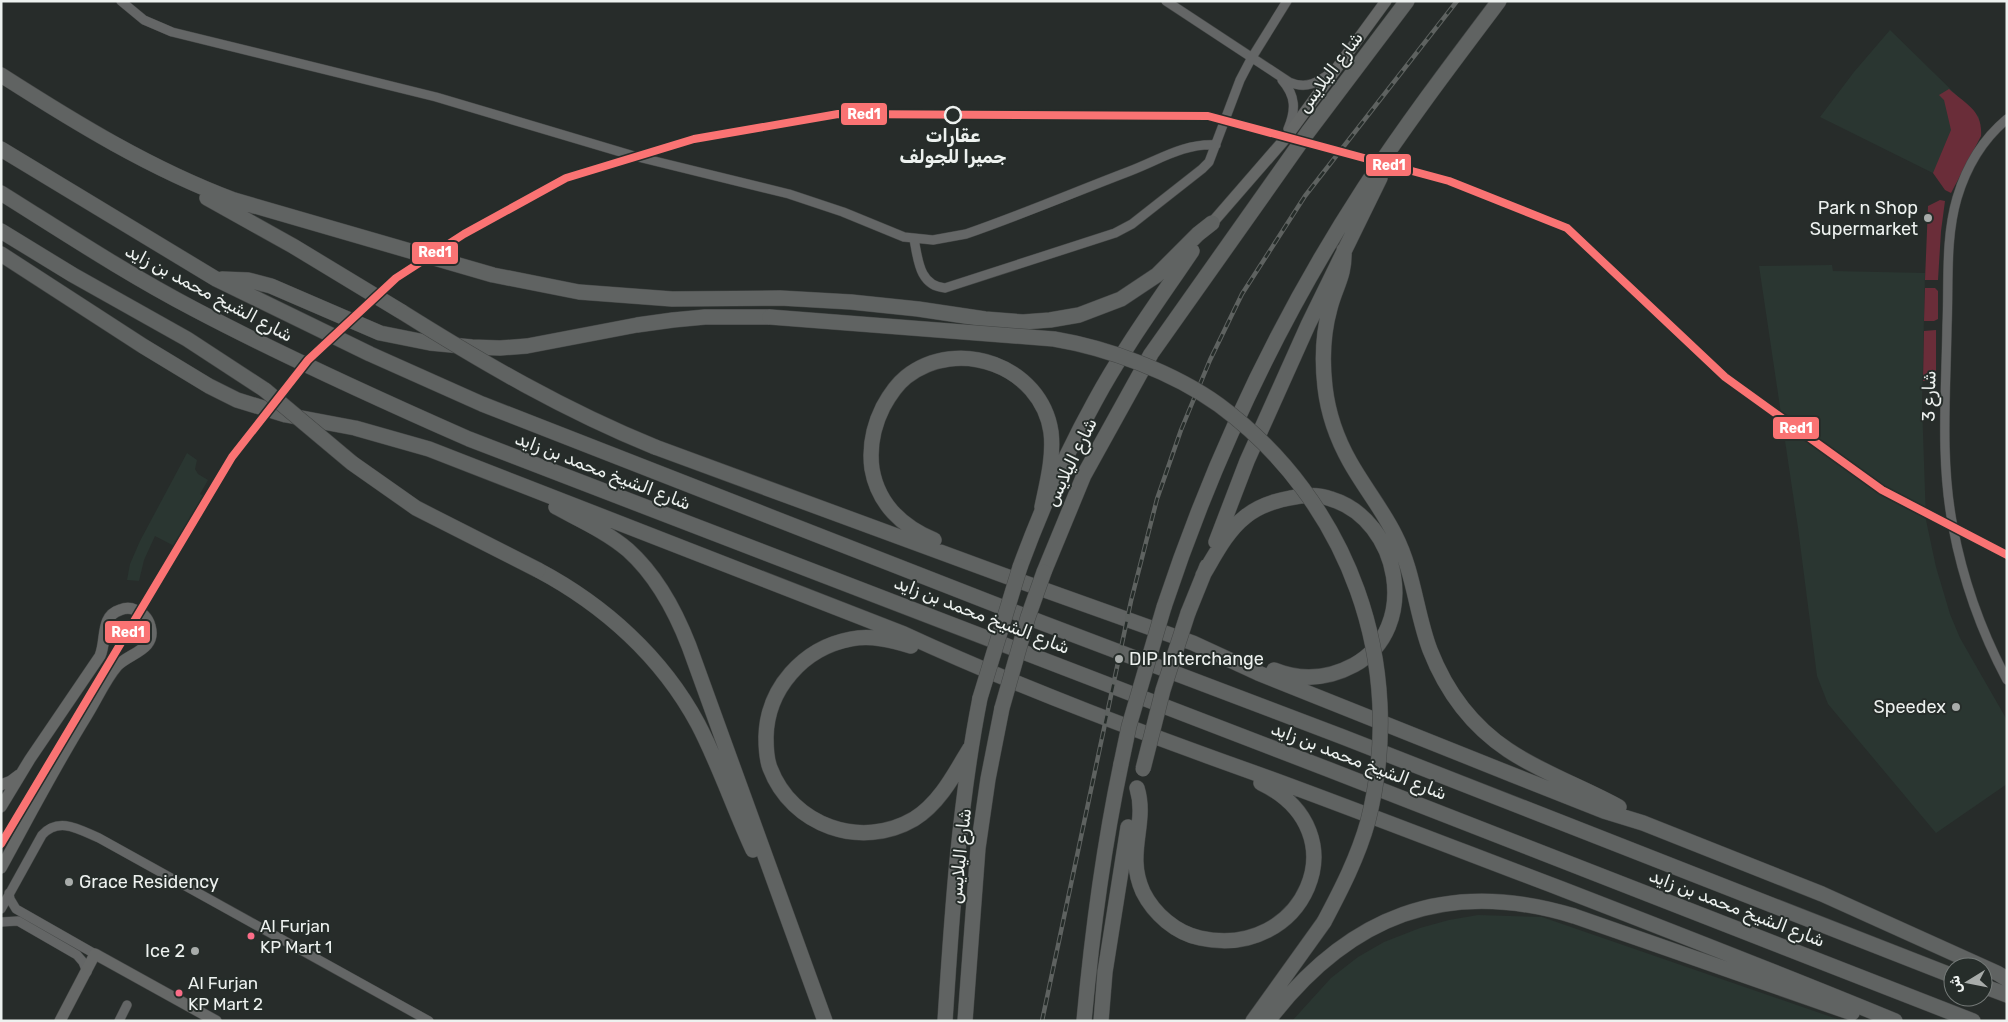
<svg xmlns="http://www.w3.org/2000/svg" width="2008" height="1022" viewBox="0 0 2008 1022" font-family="Rubik,'Noto Naskh Arabic',sans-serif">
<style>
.built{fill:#2a3631}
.green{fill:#6a2d39}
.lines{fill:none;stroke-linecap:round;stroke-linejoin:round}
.street-casing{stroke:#444746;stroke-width:10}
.secondary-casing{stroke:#444746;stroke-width:12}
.highway-casing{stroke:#444746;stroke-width:16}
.street{stroke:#646666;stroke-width:9}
.secondary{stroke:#666867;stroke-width:11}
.highway{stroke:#606362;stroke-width:15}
.rail-casing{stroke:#5e6260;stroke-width:4.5}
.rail{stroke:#262d2a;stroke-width:2.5;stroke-dasharray:8;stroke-linecap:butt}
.highway-bridge-casing{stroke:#444746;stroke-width:16;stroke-linecap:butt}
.highway-bridge{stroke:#606362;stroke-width:15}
.metro-1-casing{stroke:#262d2a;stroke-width:11}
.metro-1{stroke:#fa7373;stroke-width:8}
.stop-dot{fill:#262d2a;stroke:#edf1ef;stroke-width:2.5}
.poi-dot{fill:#a8acaa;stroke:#262d2a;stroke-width:2}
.bus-dot{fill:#fb6d88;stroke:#262d2a;stroke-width:2}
.labels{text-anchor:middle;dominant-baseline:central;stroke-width:4;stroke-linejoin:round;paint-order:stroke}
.bus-label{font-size:17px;fill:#edf1ef;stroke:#262d2a;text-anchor:start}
.street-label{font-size:18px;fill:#edf1ef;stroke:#262d2a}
.stop-label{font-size:18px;font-weight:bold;fill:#edf1ef;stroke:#262d2a}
.poi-label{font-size:18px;fill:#edf1ef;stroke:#262d2a;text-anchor:end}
.line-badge{stroke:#262d2a;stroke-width:2}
.badge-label{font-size:14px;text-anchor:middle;font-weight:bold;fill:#fff}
</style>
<rect width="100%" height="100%" fill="#272c2a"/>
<path class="built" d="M1890 30 1979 117 1981 136 1957 185 1820 117 1854 72Z
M1832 265 1833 271 1925 273 1922 404 1926 520 1936 567 1950 614 1960 638 2007 720V784L1936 833 1828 704 1817 676 1798 528 1759 266Z
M187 453 197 460 195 469 198 474 208 480 200 494 204 496 191 519 193 520 178 548 155 536 144 560 139 581 127 580 130 564 140 541Z
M1478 915 1542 917 1843 1021H1292L1331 978 1358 957 1384 942 1420 928 1449 920Z"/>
<path class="green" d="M1949 89C1967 105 1983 111 1981 136L1951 193 1945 190 1933 173 1951 130 1944 100 1939 95Z
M1940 200 1945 201 1941 231 1938 280H1925L1928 206Z
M1925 288H1935L1938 291V319L1934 321H1924Z
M1936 330V381H1923L1924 331Z"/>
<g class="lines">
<g class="street-casing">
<path id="street" d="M121 1 144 20 172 32 436 97 634 156 789 194 843 212 904 237 933 240 966 234C1021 215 1075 192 1130 171 1159 160 1184 143 1216 145
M1166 1 1289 82C1307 90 1318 82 1332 72
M1282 80C1296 96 1296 110 1288 129
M2007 119C1983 139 1966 168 1957 198 1945 239 1949 284 1947 326 1946 393 1940 461 1953 527 1963 580 1981 631 2007 680
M914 239C918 259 919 286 945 288L1115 233 1132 224 1202 169 1209 162 1240 80 1251 59 1287 1
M9 893 10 899 16 909 95 954
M1 909 42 835C59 816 80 830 99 838L429 1021
M1 922 18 921 77 955 83 962 87 972
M119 1021 127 1005"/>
</g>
<g class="secondary-casing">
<path id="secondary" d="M1212 223 1285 139 1386 1
M1 785 11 781 19 775
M1 807 30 759 100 656C107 640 100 616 120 610 125 608 131 608 135 610 142 612 148 618 150 626 157 650 129 653 117 666 105 680 97 699 87 715 56 765 29 817 1 868
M60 1021 95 954 216 1021"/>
</g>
<g class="highway-casing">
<path id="highway" d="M1 75C76 123 151 169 234 200L493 275 579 292 672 299 780 298 851 302 918 309 985 319 1023 322 1050 320 1079 315 1121 299 1157 275 1198 234 1212 223
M1 149 216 279 370 354 482 404 1040 622 1343 737 1953 976
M1 193C65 233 127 274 194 309 283 356 376 398 469 439L1330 770 1973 1021
M207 198 293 246 402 312
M1 231 73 275 187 339 265 390
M1344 250C1345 276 1336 285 1330 308 1323 333 1322 361 1325 387 1328 413 1337 439 1350 462 1364 487 1382 509 1395 535 1414 572 1416 613 1430 650 1446 691 1472 726 1508 750 1542 773 1583 787 1619 807
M1 254 143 346 209 386 237 400 286 415 355 428 429 449 904 634C1025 690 1151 736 1277 781 1372 816 1467 853 1562 889 1673 932 1784 975 1895 1021
M222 279 248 280 271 286 380 333 430 343 472 347 500 348 527 346 637 325 673 320 705 317H770
M655 447 1000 574 1193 643 1258 673 1513 775 1604 811 1643 823 1822 894 1997 973 2007 979
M556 507C580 520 607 532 628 550 657 576 675 610 689 646L825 1021
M934 540C903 527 878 504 872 469 869 447 873 427 883 407 889 396 896 385 906 377 958 336 1041 366 1051 432 1054 457 1047 483 1042 507
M1216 542 1247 461 1308 325 1380 178
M1020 567C1041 510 1065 455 1095 401 1123 349 1159 300 1192 251
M538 570C604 605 662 657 698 724 719 764 734 809 753 850
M1044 572 1084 475 1151 354 1308 132 1407 1
M1203 575C1215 555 1227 531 1245 517 1258 506 1274 501 1290 498 1303 495 1318 494 1331 499 1400 520 1421 628 1354 665 1328 679 1301 681 1274 670
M1164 607C1213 459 1279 319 1364 188 1406 124 1453 62 1499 1
M1188 613 1207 566
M911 646C891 640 871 635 851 639 803 648 767 689 766 737 766 747 766 758 770 768 792 826 861 850 914 819 940 803 955 773 970 748
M1137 788C1148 824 1125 853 1143 892 1154 914 1176 933 1200 938 1303 961 1363 832 1261 783
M1983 986 2007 995
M945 1021C952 912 959 805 980 698
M965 1021 978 848 988 779 1002 708
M1084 1021C1092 933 1103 850 1121 764
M1101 1021 1105 972 1128 827
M1253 1021 1324 922
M1268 1021C1348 916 1446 877 1574 916L1852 1013"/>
</g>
<use href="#street" class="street"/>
<use href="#secondary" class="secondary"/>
<use href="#highway" class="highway"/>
<g class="rail-casing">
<path id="rail" d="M1042 1021 1131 601 1157 499 1181 430 1210 360 1242 294 1305 196 1457 1"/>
</g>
<use href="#rail" class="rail"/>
<g class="highway-bridge-casing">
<path id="highway-bridge" d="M402 312C485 364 564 410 655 447
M770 317 1054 339C1108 348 1173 372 1219 405 1349 501 1408 664 1368 821 1358 857 1341 890 1324 922
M265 390 352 463 416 508 538 570
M980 698 1020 567
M1002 708 1028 617 1044 572
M1121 764 1129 726 1164 607
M1143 769 1163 690 1188 613"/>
</g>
<use href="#highway-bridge" class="highway-bridge"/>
<g class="metro-1-casing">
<path id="metro-1" d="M1 844 232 457 308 360 396 278 464 234 566 178 694 139 838 114 1208 116 1449 181 1567 228 1725 377 1882 490 2007 555"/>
</g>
<use href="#metro-1" class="metro-1"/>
</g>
<circle class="stop-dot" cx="953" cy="115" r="8"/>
<g class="poi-dot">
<circle cx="1928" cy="218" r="5"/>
<circle cx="1119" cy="659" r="5"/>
<circle cx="1956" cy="707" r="5"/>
<circle cx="69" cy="882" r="5"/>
<circle cx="195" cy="951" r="5"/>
</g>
<g class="bus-dot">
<circle cx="251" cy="936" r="4.5"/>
<circle cx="179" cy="993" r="4.5"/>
</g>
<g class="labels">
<g class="bus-label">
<text x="260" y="926">Al Furjan<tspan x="260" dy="21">KP Mart 1</tspan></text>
<text x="188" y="983">Al Furjan<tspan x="188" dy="21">KP Mart 2</tspan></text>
</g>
<g class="street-label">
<text transform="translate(1330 72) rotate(-53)">شارع اليلايس</text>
<text transform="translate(209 293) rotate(28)">شارع الشيخ محمد بن زايد</text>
<text transform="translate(1929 396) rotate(-89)">شارع 3</text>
<text transform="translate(1071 462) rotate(-64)">شارع اليلايس</text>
<text transform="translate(603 471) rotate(21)">شارع الشيخ محمد بن زايد</text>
<text transform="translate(982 615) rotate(21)">شارع الشيخ محمد بن زايد</text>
<text transform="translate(1359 761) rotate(21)">شارع الشيخ محمد بن زايد</text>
<text transform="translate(960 856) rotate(-84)">شارع اليلايس</text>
<text transform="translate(1737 908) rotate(21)">شارع الشيخ محمد بن زايد</text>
</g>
<g class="stop-label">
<text x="953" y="136">عقارات<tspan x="953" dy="21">جميرا للجولف</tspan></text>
</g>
<g class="poi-label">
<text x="1918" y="208">Park n Shop<tspan x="1918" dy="21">Supermarket</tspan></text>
<text x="1129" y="659" text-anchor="start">DIP Interchange</text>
<text x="1946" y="707">Speedex</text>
<text x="79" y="882" text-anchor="start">Grace Residency</text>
<text x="185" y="951">Ice 2</text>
</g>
</g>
<g class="line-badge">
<rect x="840" y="102" width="48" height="24" rx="5" fill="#fa7373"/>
<rect x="1365" y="153" width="47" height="24" rx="5" fill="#fa7373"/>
<rect x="411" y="241" width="48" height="24" rx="5" fill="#fa7373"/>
<rect x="1772" y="416" width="48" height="24" rx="5" fill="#fa7373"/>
<rect x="104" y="620" width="47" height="24" rx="5" fill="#fa7373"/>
</g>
<g class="badge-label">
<text x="864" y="119">Red1</text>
<text x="1389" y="170">Red1</text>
<text x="435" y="257">Red1</text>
<text x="1796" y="433">Red1</text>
<text x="128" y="637">Red1</text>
</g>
<rect width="2008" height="1022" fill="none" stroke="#edf1ef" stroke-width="5"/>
<g transform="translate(1968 982) rotate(260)"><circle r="24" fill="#262d2a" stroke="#767b79"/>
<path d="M0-4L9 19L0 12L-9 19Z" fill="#a8acaa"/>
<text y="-8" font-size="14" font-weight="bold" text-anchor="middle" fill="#edf1ef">ش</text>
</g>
</svg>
